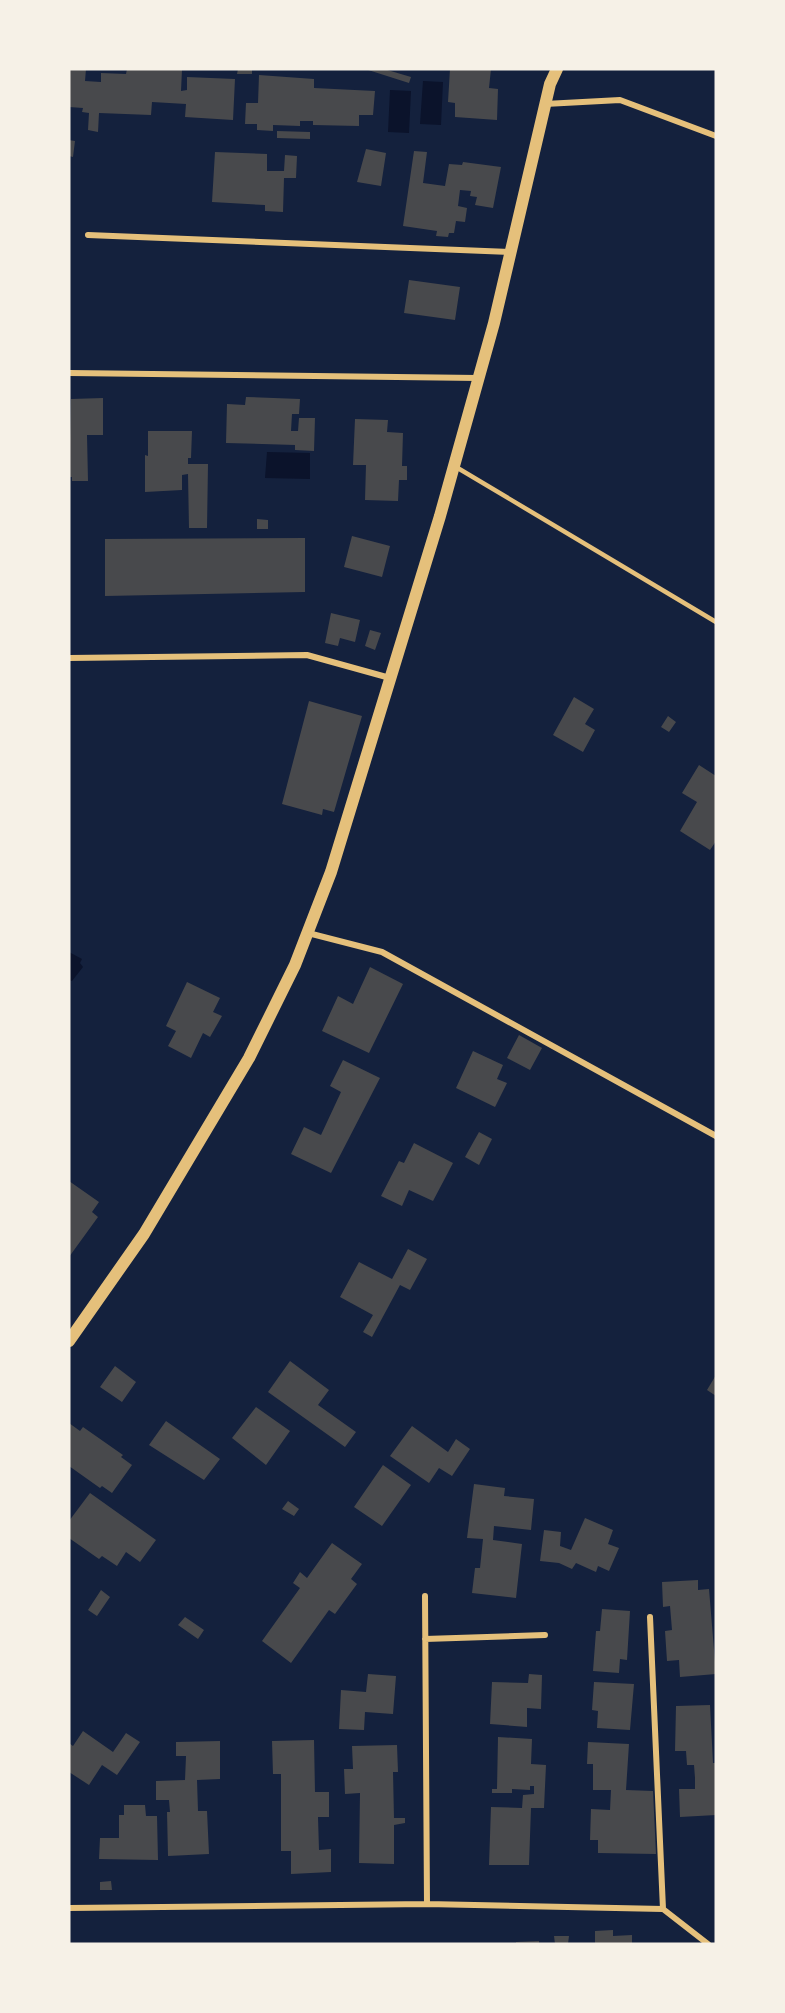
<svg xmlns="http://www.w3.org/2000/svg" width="785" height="2013" viewBox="0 0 785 2013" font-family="'Alegreya Sans',sans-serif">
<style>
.water{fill:#0b132b}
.building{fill:#48494c}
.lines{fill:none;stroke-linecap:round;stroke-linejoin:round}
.service{stroke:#e5c07b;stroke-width:4.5}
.minor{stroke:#e5c07b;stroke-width:6}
.secondary{stroke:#e5c07b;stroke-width:12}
</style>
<rect width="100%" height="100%" fill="#14213d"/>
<path class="water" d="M423 81 443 82 441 125 420 124Z
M390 90 411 91 409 133 388 132Z
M267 452 310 453V479L265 478Z
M69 952 82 959 80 963 83 967 72 981 69 980Z"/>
<path class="building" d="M69 69H86L85 81 101 82V73L126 74 127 69 182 70 181 91 187 90V77L235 79 233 120 185 117 186 104 152 102 151 115 99 113 98 132 88 130 89 113 82 112 83 108 69 107Z
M238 69H252V74H237Z
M365 69H384L411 77 409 83Z
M450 69H491L489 88 498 89 497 120 455 117V103L448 102Z
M259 75 314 79V88L375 91 373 115H359V126L313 125V121H300V126L273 125V131L257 130V124H245L246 103H258Z
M277 131 310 132V139L277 138Z
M69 140 75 141 73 157 69 156Z
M366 149 386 153 381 186 357 182Z
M414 151 427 152 423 183 445 186 449 164 462 165 463 162 501 167 493 208 475 205 477 197 470 196 471 191 460 190 458 206 467 208 465 222 456 221 454 233H449L448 237 436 236 437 231 403 226Z
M215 152 267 154V171H284L285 155 297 156 296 178H284L283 212 265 211V205L212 202Z
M409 280 460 287 455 320 404 313Z
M246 397 300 399 299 414H292L291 431H298L299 418H315L314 451 295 450V445L226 443 227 404 245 405Z
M103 398V435H87L88 481H72V477H69L71 399Z
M355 419 388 420 387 432 403 433 402 466H407V480H399L398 501 365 500 366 465H353Z
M148 431H192L191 458H188V464H208L207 528H189L188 474 182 475V490L145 492V455L148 456Z
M257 519 268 520V529H257Z
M352 536 390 546 382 577 344 567Z
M305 538V592L105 596V539Z
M331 613 360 620 355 642 340 638 338 646 325 643Z
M370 630 381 633 375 650 365 646Z
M574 697 594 709 585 724 595 730 583 752 553 735Z
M309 701 362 716 334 812 323 809 322 815 282 804Z
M668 716 676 722 669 732 661 727Z
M699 765 716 776V841L710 850 680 831 697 802 682 793Z
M370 967 403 984 369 1053 322 1031 338 996 353 1004Z
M187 982 220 998 213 1012 222 1016 210 1037 203 1033 191 1058 168 1046 176 1031 166 1026Z
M519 1035 542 1048 530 1070 507 1058Z
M473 1051 503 1065 497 1079 507 1083 495 1107 456 1088Z
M343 1060 380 1078 331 1173 291 1154 304 1127 321 1135 341 1092 330 1086Z
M479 1132 492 1139 479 1165 465 1157Z
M414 1143 453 1163 433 1201 409 1190 402 1206 381 1196 399 1161 404 1163Z
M69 1181 99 1202 92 1212 98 1217 69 1257Z
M408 1249 427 1259 410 1290 400 1285 372 1337 363 1332 373 1315 340 1297 359 1262 392 1279Z
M290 1361 329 1390 318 1405 356 1432 345 1447 268 1392Z
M115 1366 136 1382 122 1402 100 1387Z
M716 1375V1396L707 1390Z
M256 1407 290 1431 266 1465 232 1438Z
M166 1421 220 1459 204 1480 149 1445Z
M69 1423 80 1431 83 1427 123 1455 121 1457 132 1465 112 1493 102 1486 100 1488 69 1466Z
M412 1426 448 1452 456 1439 470 1449 452 1476 439 1468 429 1483 390 1456Z
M383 1465 411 1485 382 1526 354 1507Z
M474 1484 505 1488 504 1496 534 1499 531 1530 494 1526 493 1540 522 1544 516 1598 472 1593 475 1568H480L483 1539 467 1538Z
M90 1493 156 1540 140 1562 126 1552 117 1566 102 1556 99 1559 69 1538V1521Z
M288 1501 299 1509 294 1516 282 1509Z
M585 1518 613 1530 608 1544 619 1548 609 1571 598 1566 596 1572 576 1563 572 1569 559 1563 540 1561 544 1530 561 1532 560 1546 571 1550Z
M332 1543 362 1564 351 1579 357 1584 335 1614 329 1610 291 1663 262 1641 300 1588 293 1583 300 1572 307 1578Z
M698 1580V1590L709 1589 716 1674 680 1677 679 1660 667 1661 665 1631 672 1630 670 1606 663 1607 662 1582Z
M101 1590 110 1597 97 1616 88 1610Z
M602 1609 630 1611 627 1660 620 1659 619 1673 593 1671 596 1631H600Z
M185 1617 204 1630 198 1639 178 1625Z
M368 1674 396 1676 393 1714 365 1712 364 1730 339 1729 341 1690 366 1692Z
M529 1674 542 1675 541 1709 527 1708V1727L490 1724 492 1682 528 1683Z
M594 1682 634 1684 630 1730 597 1728 598 1711 592 1710Z
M710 1705 713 1763H716V1815L680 1817 679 1789H695V1778L694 1765H687L686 1751H675L676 1706Z
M83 1731 113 1752 126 1733 140 1742 117 1775 102 1765 89 1785 69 1772V1743L73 1746Z
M498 1737 532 1739 531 1764 546 1765 544 1808H531L529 1865H489L491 1807 522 1808 523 1795 534 1794V1786H530V1790L512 1789V1793H492V1789H497Z
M314 1740 315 1792H329V1817H318L319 1850 331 1849V1872L291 1874V1851H281V1774H273L272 1741Z
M220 1741V1779L197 1780 198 1811H207L209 1854 168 1856 167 1812H170L169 1800H156V1781L185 1780 186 1756H176V1742Z
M588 1742 629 1744 626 1790 653 1791 656 1854 598 1853V1840H590L591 1809 610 1810 611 1790H593V1764H587Z
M397 1745 398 1772H393L394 1818H405V1823L394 1825V1864L359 1863 360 1793 345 1794 344 1769H353L352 1746Z
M124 1805H145L146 1816H157L158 1860 99 1859 100 1838H119V1815H124Z
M111 1881 112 1890H100V1882Z
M613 1930V1936L632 1935V1944H595V1931Z
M554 1936H569L568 1944H555Z
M539 1941V1944H516V1942Z"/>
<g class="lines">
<path class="service" d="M456 467 716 622"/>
<path class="minor" d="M545 104 620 100 716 136
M88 235 511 252
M69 373 478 378
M69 658 307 655 390 678
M308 933 382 952 716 1136
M425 1596 427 1904
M650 1617 663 1909 708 1944
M425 1639 545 1635
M69 1908 427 1904 663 1909"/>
<path class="secondary" d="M69 1341 144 1234 249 1058 295 965 331 872 440 516 494 323 550 84 557 69"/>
</g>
<rect width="785" height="2013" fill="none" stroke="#f6f1e7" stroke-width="141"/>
</svg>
